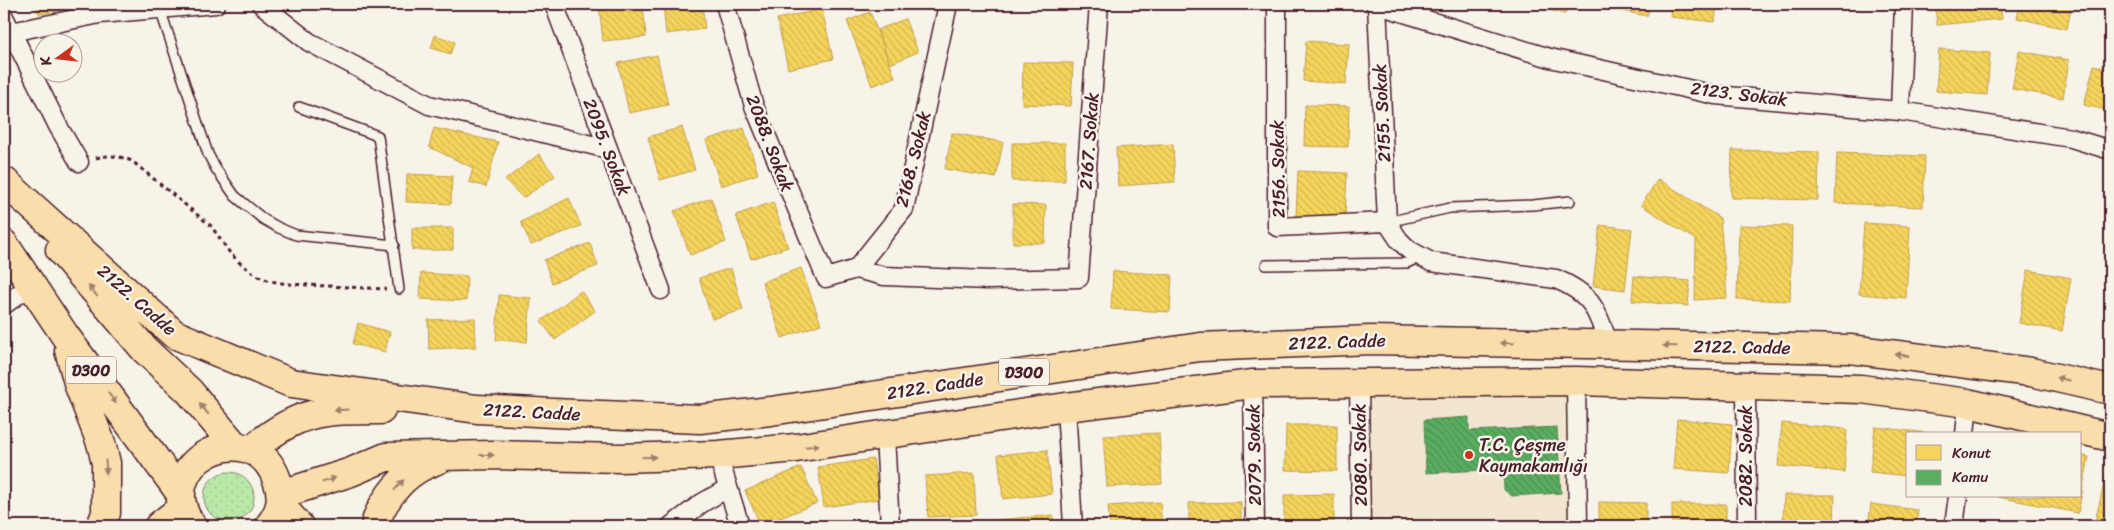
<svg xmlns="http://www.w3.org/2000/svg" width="2114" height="530" viewBox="0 0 2114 530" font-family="Sriracha,sans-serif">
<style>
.built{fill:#f3e6d1}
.green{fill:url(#green-dots);stroke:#82846a}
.homes{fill:url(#homes-back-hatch);stroke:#c29e4d}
.public{fill:url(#public-back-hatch);stroke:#558351}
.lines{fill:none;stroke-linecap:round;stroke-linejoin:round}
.service-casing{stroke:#4a1f2b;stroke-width:12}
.minor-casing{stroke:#4a1f2b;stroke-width:21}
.trunk-casing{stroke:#4a1f2b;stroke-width:31}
.path{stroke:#4a1f2b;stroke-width:3;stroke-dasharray:4 4;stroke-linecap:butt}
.service{stroke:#f7f3e8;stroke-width:9}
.minor{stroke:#f7f3e8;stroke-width:18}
.trunk{stroke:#f9ddab;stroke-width:28}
.oneway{fill:#a27e6b}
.poi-dot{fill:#c8321e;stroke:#f7f3e8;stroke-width:2}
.labels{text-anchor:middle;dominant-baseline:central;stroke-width:5;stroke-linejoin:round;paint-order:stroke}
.shield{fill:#f7f3e8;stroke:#7e5f64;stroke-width:1}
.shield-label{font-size:16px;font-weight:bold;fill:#4a1f2b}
.street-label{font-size:18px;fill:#4a1f2b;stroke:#f7f3e8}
.poi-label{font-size:18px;fill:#4a1f2b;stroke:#f7f3e8;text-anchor:start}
</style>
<defs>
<pattern id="green-dots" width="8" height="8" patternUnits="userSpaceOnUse" patternTransform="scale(1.25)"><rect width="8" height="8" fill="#b9e9a9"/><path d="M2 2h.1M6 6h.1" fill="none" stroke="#a1c792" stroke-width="1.8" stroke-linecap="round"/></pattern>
<pattern id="homes-back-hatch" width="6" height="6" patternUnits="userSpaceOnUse" patternTransform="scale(1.25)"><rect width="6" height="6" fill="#f6d55c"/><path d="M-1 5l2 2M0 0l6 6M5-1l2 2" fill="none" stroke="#d4b650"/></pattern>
<pattern id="public-back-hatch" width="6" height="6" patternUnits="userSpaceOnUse" patternTransform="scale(1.25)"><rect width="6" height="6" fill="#5aae61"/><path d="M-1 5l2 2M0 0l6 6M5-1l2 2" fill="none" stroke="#4c8d50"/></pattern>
</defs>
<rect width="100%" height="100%" fill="#f7f3e8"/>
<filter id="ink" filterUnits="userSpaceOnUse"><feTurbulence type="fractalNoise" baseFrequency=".02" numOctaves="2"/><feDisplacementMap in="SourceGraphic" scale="10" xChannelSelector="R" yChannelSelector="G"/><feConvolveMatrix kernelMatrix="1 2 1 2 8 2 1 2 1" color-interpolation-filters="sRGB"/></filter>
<g filter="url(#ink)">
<path class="built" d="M1576 381 1578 526H1361L1359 384Z"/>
<path class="green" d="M204 497a25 25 0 1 1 50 0a25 25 0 1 1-50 0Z"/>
<path class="homes" d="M35 4H72L73 8 39 14Z
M599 4H643L646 37 603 41Z
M663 4H702L705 29 666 34Z
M771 4H787L772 8Z
M1525 4H1568L1565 14Z
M1603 4H1650L1647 16 1602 7Z
M1671 4H1717L1715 22 1670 17Z
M1935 4H2000L2002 19 1937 25Z
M2020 4H2072L2067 29 2017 18Z
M822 9 833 59 788 69 777 19Z
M870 12 895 77 872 86 847 21Z
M905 19 918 52 890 64 877 30Z
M435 35 455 42 450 54 431 48Z
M1306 41 1349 44 1346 84 1303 81Z
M1939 49 1990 53 1987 95 1936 91Z
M2019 51 2069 60 2063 98 2012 89Z
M657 55 668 105 629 113 618 63Z
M1023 62 1073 63 1071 106 1022 104Z
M2094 65 2110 69V111L2084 105Z
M1305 105 1349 106 1348 147 1304 146Z
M682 127 695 170 660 180 648 137Z
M434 128 498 142 486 187 469 182 473 168 429 147Z
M744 128 758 174 721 186 706 140Z
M952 133 1003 142 996 178 945 169Z
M1012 143H1065V181H1012Z
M1173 144 1175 182 1118 186 1116 148Z
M1732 150 1819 152 1818 200 1731 198Z
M1837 153 1925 156 1923 207 1835 203Z
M539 154 555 176 523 198 505 180Z
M1298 171 1347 173 1345 218 1296 216Z
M407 174 452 176 451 204 406 202Z
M1658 179 1720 218 1727 298 1695 300 1696 240 1641 205Z
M569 198 581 226 531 245 521 222Z
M711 198 726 242 690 255 674 211Z
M773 202 788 247 751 259 736 215Z
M1013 204 1046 205 1045 243H1013Z
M1864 223 1910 226 1906 298 1859 294Z
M1600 225 1632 229 1625 290 1593 286Z
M1739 225 1792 226 1790 301 1737 299Z
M412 228H453V250H412Z
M590 243 598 266 552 283 544 260Z
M731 268 743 310 712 319 699 278Z
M801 268 821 324 782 338 762 282Z
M2028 270 2071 278 2062 331 2019 323Z
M1113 271 1172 275 1170 312 1111 309Z
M421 273 467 276 466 301 420 299Z
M1634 276 1690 281 1688 306 1632 301Z
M581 291 595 311 555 340 541 321Z
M499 295 531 298 527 342 496 340Z
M475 318 476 347 429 349 428 320Z
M358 323 390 332 385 352 353 344Z
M1677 419 1732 424 1729 473 1673 469Z
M1782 423 1847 429 1844 472 1778 466Z
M1286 425H1337V471L1285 470Z
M1875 427 1929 433 1908 434V476L1870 472Z
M1159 433 1162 484 1107 487 1103 436Z
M1047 450 1052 494 1003 499 998 455Z
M2080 455 2089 457 2078 513 1998 497 2080 496Z
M873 459 879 499 824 507 818 467Z
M801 467 817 503 761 526 745 491Z
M2107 471 2110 472V526H2094Z
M974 473 976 515 928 517 925 476Z
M1334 494V526H1284V495Z
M1784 495H1835L1834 526H1783Z
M1160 502 1162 526H1110L1108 506Z
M1241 502V526H1189V503Z
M1599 502 1646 503V526H1599Z
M1672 504H1726V526H1672Z
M1871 504 1918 510 1916 526H1868Z
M1053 515 1054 526H998L997 520Z
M808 521 809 526H793Z
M1993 521 2017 526H1992Z
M875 522V526L834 525Z"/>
<path class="public" d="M1469 417V431L1557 427 1561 493 1512 496 1504 490 1503 469 1426 473 1424 420Z"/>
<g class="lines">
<g class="service-casing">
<path id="service" d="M160 9 208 154 216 169 235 196 263 219 279 228 296 235 394 245
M299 107 378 136 399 289
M1387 222 1450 208 1533 205 1570 201
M1266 265 1407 263 1420 257"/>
</g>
<g class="minor-casing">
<path id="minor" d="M261 4 309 42 429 105 608 149
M554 4 661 290
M725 4 754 106 826 278 856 269 904 209 948 4
M1277 4V227L1387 222
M1375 4 1550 58 1715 95 1900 111 2071 138 2110 150
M1377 4 1387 222 1399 240 1409 250 1431 262 1556 279C1594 295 1596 310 1609 345
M4 17 58 126 79 162
M11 32 100 14 216 4
M1900 111 1904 4
M856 269 884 276 989 280 1079 278 1099 4
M4 305 31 285
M1576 381 1578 526
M1253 384 1255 526
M1359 384 1361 526
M1746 386 1747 526
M1066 407 1073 526
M1965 434 1968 403
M885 436 890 526
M718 455 740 526
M671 526 702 503 728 488
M1954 526 1958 496"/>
</g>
<g class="trunk-casing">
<path id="trunk" d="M5 182 174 334 291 383 477 409 553 413 700 419 771 411 1200 347 1370 340 1850 349 2031 372 2110 390
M4 244 66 337 181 494
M60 250 145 350 189 391 235 446
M69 350 79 386 101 443 106 463V513L101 526
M251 450C298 410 321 410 381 410
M282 494 351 472 386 457 494 455 620 458 718 455 796 448 1066 407 1253 384 1576 381 1861 389 1968 403 2110 437
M280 505 299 526
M159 526 183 507
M192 526C147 464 252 409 277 480 284 498 281 511 269 526
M375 526C379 506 398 481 416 470 423 465 433 462 441 458"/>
</g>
<path class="path" d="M96 158C109 154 119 156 132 161L211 226 230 253 242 265 256 275 270 281 288 284 386 289"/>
<use href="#service" class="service"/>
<use href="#minor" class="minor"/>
<use href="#trunk" class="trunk"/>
</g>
<defs><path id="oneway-solid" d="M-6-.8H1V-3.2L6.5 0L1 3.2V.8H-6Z" transform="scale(1.25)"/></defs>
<g class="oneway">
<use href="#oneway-solid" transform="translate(93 291) rotate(-129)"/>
<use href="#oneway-solid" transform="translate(1507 343) rotate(-179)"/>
<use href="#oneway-solid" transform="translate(1670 346) rotate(-179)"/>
<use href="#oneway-solid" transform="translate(1902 355) rotate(-173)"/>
<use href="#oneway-solid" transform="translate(2063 379) rotate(-167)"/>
<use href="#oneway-solid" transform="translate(112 398) rotate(54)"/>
<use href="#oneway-solid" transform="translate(204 409) rotate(-130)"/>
<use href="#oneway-solid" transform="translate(341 410) rotate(177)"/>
<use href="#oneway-solid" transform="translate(812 446) rotate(-8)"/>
<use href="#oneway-solid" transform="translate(487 455)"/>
<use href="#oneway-solid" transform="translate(649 457) rotate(-2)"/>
<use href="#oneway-solid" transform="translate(106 467) rotate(86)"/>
<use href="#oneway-solid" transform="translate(329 480) rotate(-19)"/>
<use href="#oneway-solid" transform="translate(399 485) rotate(-48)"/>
</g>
</g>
<circle class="poi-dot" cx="1469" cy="455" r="5"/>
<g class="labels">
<g class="shield">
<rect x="66" y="356.5" width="50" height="27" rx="4"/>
<rect x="999" y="358.5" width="50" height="27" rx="4"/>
</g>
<g class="shield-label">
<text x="91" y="370">D300</text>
<text x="1024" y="372">D300</text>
</g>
<g class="street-label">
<text transform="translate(1739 94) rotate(7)">2123. Sokak</text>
<text transform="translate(1382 113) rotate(-93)">2155. Sokak</text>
<text transform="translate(1089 141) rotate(-86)">2167. Sokak</text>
<text transform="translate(770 143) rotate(69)">2088. Sokak</text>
<text transform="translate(607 147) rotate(69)">2095. Sokak</text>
<text transform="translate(913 159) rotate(-76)">2168. Sokak</text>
<text transform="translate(1278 169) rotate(-91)">2156. Sokak</text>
<text transform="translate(137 300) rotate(41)">2122. Cadde</text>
<text transform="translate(1337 342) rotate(-2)">2122. Cadde</text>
<text transform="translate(1742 347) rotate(1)">2122. Cadde</text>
<text transform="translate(935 386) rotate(-9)">2122. Cadde</text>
<text transform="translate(532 412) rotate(3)">2122. Cadde</text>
<text transform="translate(1254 455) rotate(-91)">2079. Sokak</text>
<text transform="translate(1360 455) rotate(-91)">2080. Sokak</text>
<text transform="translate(1746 456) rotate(-90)">2082. Sokak</text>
</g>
<g class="poi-label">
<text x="1479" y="445">T.C. Çeşme<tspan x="1479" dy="21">Kaymakamlığı</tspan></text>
</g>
</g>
<rect width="2114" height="530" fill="none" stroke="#f7f3e8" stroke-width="20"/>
<rect x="10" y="10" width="2094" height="510" fill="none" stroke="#4a1f2b" stroke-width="2" filter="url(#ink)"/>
<rect x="1906" y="432" width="175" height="65" fill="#f7f3e8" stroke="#b29e9c"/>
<rect x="1916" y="445" width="25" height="15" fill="#f6d55c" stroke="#b29e9c"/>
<text x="1952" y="458" font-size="15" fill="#4a1f2b">Konut</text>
<rect x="1916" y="470" width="25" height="15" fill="#5aae61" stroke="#b29e9c"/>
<text x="1952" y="482" font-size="15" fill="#4a1f2b">Kamu</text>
<g transform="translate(58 58) rotate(255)"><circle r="24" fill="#f7f3e8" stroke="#b29e9c"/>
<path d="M0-4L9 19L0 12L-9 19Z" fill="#c8321e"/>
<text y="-8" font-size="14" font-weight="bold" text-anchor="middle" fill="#4a1f2b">K</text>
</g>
</svg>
